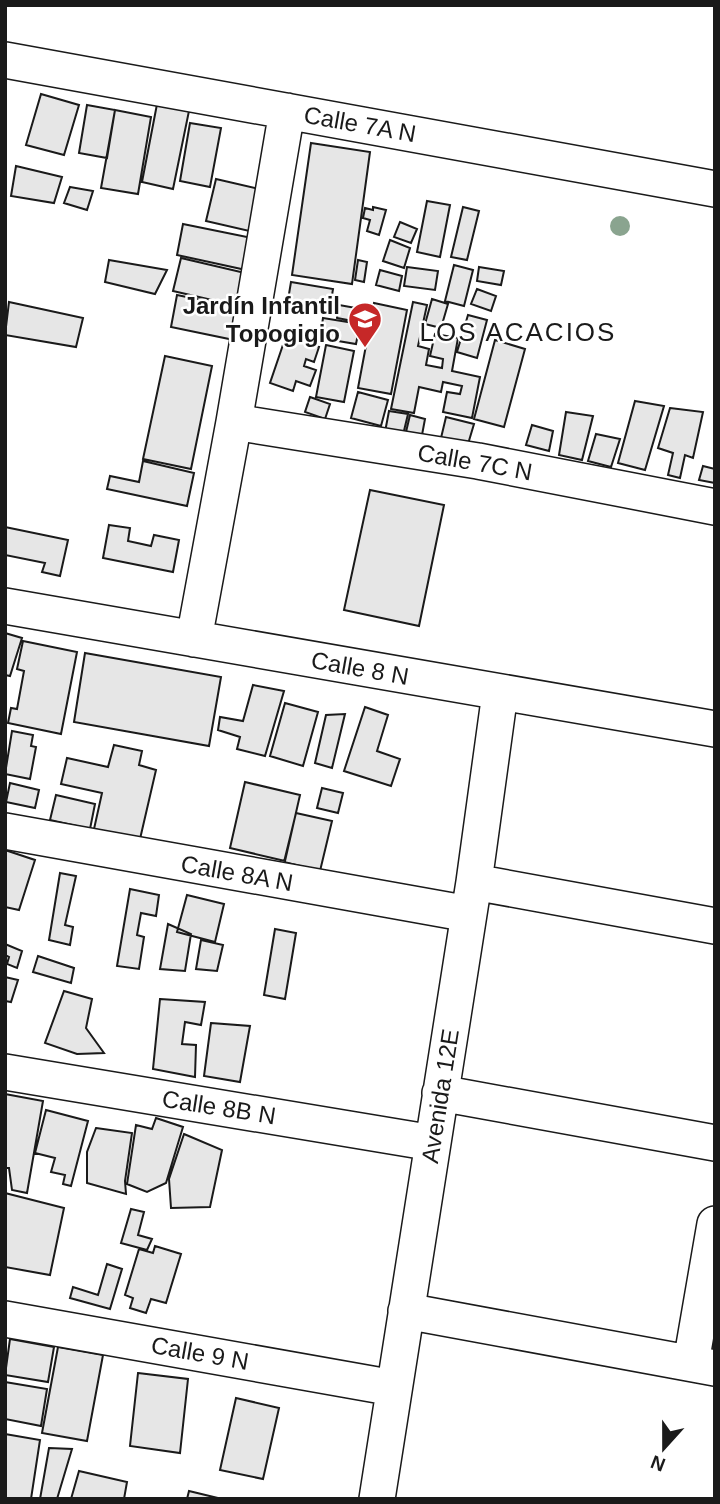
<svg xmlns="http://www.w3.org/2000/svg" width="720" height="1504" viewBox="0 0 720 1504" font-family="Helvetica,sans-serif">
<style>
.building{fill:#e6e6e6;stroke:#1a1a1a;stroke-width:2}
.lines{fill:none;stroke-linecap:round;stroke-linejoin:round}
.minor-casing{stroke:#1a1a1a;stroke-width:38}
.minor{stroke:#fff;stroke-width:35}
.tree{fill:#8aa48f}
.labels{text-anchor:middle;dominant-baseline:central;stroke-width:5;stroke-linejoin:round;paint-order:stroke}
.street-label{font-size:24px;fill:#1a1a1a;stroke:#fff}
.poi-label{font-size:24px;font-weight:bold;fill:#1a1a1a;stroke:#fff;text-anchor:end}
.neighbourhood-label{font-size:26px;letter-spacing:2px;fill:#1a1a1a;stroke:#fff}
</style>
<rect width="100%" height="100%" fill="#fff"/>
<path class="building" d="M41 94 79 105 64 155 26 145Z
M158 99 190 106 173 189 142 182Z
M87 105 115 110 107 158 79 153Z
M115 110 151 117 138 194 101 188Z
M190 123 221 128 210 187 180 181Z
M311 143 370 152 352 284 292 275Z
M16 166 62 177 54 203 11 196Z
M216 179 268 191 258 233 206 221Z
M70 187 93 191 87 210 64 203Z
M427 201 450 205 440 257 417 252Z
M373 207 386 210 379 235 367 231 370 220 363 218 365 208 373 210Z
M463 207 479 211 467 260 451 257Z
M400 222 417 229 411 243 394 237Z
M183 224 252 238 246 270 177 255Z
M390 240 410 248 404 268 383 261Z
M181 258 245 273 238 306 173 291Z
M109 260 167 270 155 294 105 282Z
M358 260 367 262 364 282 355 280Z
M454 265 473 270 464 306 445 301Z
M407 267 438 271 435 290 404 286Z
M479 267 504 271 501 285 477 281Z
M380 270 402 276 399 291 376 285Z
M291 282 333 289 329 314 287 306Z
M477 289 496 296 491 311 471 304Z
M177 295 240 308 234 340 171 327Z
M432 299 448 304 441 328 425 324Z
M9 302 83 318 76 347 5 335Z
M413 302 427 305 418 346 429 349 426 365 442 368 443 359 430 356 435 334 458 338 452 371 480 377 472 418 443 412 447 392 460 394 462 386 443 382 441 392 419 387 414 413 391 409Z
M374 303 407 310 391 394 358 388Z
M339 305 356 308 353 321 337 318Z
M468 315 487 320 477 358 457 352Z
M323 318 360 324 356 344 320 338Z
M286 336 319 347 314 362 306 359 304 366 316 370 310 386 296 381 293 391 270 383Z
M495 340 525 349 504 427 474 419Z
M326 345 354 351 344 402 316 397Z
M165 356 212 366 191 469 143 459Z
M358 392 388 400 381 426 351 418Z
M310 397 330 404 325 419 305 412Z
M635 401 664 406 645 470 618 463Z
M670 408 703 412 693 458 685 455 680 478 668 475 673 453 658 448Z
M389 411 408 414 403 435 385 432Z
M566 412 593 416 582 460 559 455Z
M410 415 425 419 422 435 406 432Z
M446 417 474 424 468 444 441 438Z
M532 425 553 431 549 451 526 445Z
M596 434 620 439 611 467 588 461Z
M143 461 194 473 187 506 107 489 110 476 139 482Z
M703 466 715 469V483L699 480Z
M370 490 444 505 419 626 344 610Z
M109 525 130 528 128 541 151 546 154 535 179 540 173 572 103 558Z
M5 527 68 540 60 576 42 572 45 563 5 555Z
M5 633 22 638 10 676 5 675Z
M23 641 77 652 61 734 8 723 11 708 17 709 24 671 17 669Z
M85 653 221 677 209 746 74 722Z
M253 685 284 691 265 756 237 749 240 737 218 730 220 717 243 721Z
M285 703 318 712 303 766 270 756Z
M365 707 388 715 377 751 400 759 391 786 344 771Z
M345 714 332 768 315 763 326 715Z
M12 731 33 735 31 746 36 747 30 779 5 774Z
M114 745 142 751 139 765 156 770 140 839 94 829 102 793 61 784 67 758 108 767Z
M245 782 300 795 285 861 230 848Z
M10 783 39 790 35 808 6 802Z
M322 788 343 793 338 813 317 808Z
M56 795 95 804 90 829 50 820Z
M296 813 332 821 320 871 284 862Z
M5 850 35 860 19 910 5 907Z
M60 873 76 876 65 925 73 927 70 945 49 940Z
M130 889 159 895 156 916 141 913 137 935 144 937 139 969 117 966Z
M187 895 224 904 215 942 177 932Z
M168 924 191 934 185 971 160 969Z
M275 929 296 933 285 999 264 995Z
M201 940 223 945 217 971 196 969Z
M5 944 22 951 17 968 7 964 9 957 5 955Z
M38 956 74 968 71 983 33 972Z
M5 977 18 980 11 1002 5 1001Z
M64 991 92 999 86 1028 104 1053 77 1054 45 1043Z
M160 999 205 1002 201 1025 185 1022 182 1044 196 1045 195 1077 153 1069Z
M211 1023 250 1026 240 1082 204 1076Z
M5 1094 43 1101 27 1193 12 1190 9 1168H5Z
M46 1110 88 1121 71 1186 63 1184 65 1175 51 1172 55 1158 35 1153Z
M156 1118 183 1127 166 1183 147 1192 127 1184 136 1125 152 1129Z
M96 1128 132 1133 125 1181 126 1194 87 1183V1152Z
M184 1134 222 1150 210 1207 171 1208 169 1179Z
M5 1193 64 1208 50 1275 5 1267Z
M131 1209 144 1212 138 1235 152 1239 147 1250 121 1243Z
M155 1246 181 1254 166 1303 151 1299 146 1313 130 1308 133 1298 125 1295 139 1249 153 1253Z
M107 1264 122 1269 110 1309 70 1298 73 1287 98 1295Z
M10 1339 54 1347 48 1382 5 1375Z
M58 1347 103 1355 87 1441 42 1433Z
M138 1373 188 1379 180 1453 130 1446Z
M5 1382 47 1389 41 1426 5 1419Z
M236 1398 279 1408 263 1479 220 1470Z
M5 1434 40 1440 31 1499H5Z
M49 1448 72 1449 57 1499H40Z
M79 1471 127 1482 124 1499H71Z
M189 1491 222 1499H187Z"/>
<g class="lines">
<g class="minor-casing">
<path id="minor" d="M5 60 715 189
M234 422 478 461 715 507
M5 606 715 729
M194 639 234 422 287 111
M5 831 469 914
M474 882 715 926
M5 1072 433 1143
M440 1093 715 1143
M406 1311 715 1368
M5 1319 394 1388
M691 1363 715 1224
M377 1499 474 882 500 693"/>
</g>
<use href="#minor" class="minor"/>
</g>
<circle class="tree" cx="620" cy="226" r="10"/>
<defs>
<g id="school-pin" transform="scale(1.75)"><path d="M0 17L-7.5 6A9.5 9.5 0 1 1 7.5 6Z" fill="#c62828" stroke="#fff"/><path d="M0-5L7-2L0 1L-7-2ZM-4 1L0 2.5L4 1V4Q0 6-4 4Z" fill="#fff"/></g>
</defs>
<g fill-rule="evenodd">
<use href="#school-pin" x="365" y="319"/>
</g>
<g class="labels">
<g class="street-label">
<text transform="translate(360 124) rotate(10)">Calle 7A N</text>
<text transform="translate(475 462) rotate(10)">Calle 7C N</text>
<text transform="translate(360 668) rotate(10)">Calle 8 N</text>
<text transform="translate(237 873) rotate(10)">Calle 8A N</text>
<text transform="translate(440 1096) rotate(-81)">Avenida 12E</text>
<text transform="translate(219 1107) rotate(9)">Calle 8B N</text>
<text transform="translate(200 1353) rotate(10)">Calle 9 N</text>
</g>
<g class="poi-label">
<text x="340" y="305">Jardín Infantil<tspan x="340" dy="28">Topogigio</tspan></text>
</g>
<g class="neighbourhood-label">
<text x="518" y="332">LOS ACACIOS</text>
</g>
</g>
<rect width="720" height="1504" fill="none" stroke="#1a1a1a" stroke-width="14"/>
<g transform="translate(664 1448) rotate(201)" stroke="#ffffff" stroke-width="5" paint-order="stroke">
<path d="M0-5L12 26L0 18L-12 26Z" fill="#1a1a1a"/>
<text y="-10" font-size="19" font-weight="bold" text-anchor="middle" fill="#1a1a1a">N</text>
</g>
</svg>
